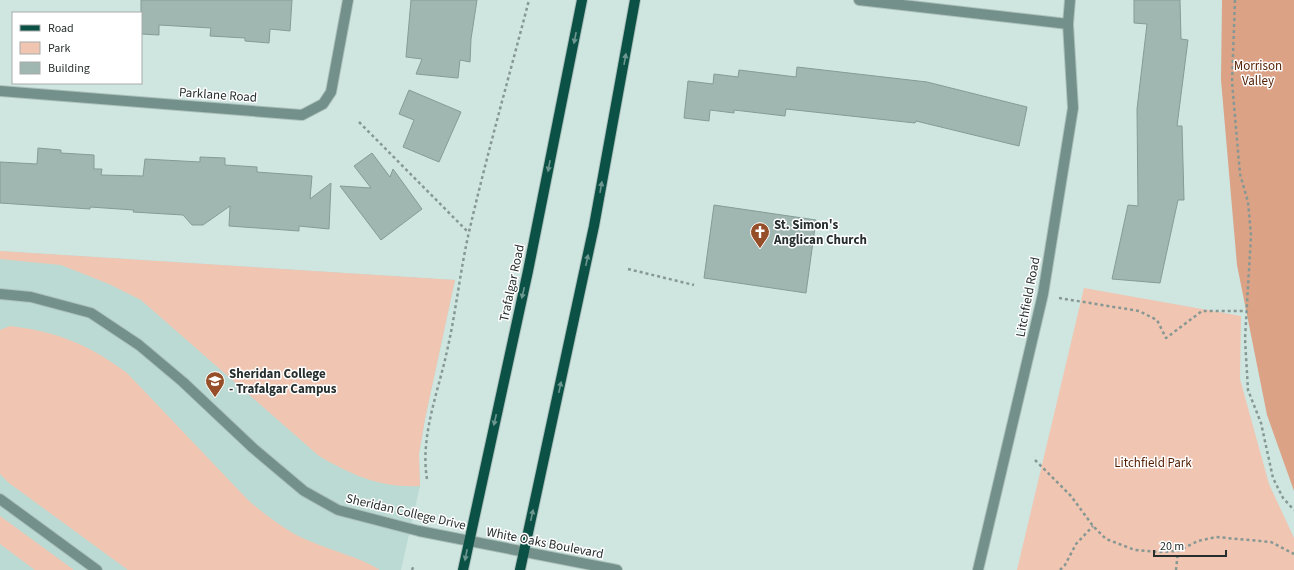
<svg xmlns="http://www.w3.org/2000/svg" width="1294" height="570" viewBox="0 0 1294 570" font-family="'Source Sans 3',sans-serif">
<style>
.built{fill:#bbdad3}
.green{fill:#f0c5b1}
.forest{fill:#dba286}
.building{fill:#a0b6b1;stroke:#869b96}
.lines{fill:none;stroke-linecap:round;stroke-linejoin:round}
.minor-casing{stroke:#adc1bc;stroke-width:12}
.major-casing{stroke:#adc1bc;stroke-width:12}
.path{stroke:#879894;stroke-width:2.5;stroke-dasharray:3 3;stroke-linecap:butt}
.minor{stroke:#73918a;stroke-width:10}
.major{stroke:#0c5146;stroke-width:10}
.oneway{fill:#6d9790}
.labels{text-anchor:middle;dominant-baseline:central;stroke-width:3;stroke-linejoin:round;paint-order:stroke}
.park-label{font-size:13px;fill:#511e00;stroke:#fff}
.street-label{font-size:13px;fill:#262f2d;stroke:#fff}
.poi-label{font-size:13px;font-weight:bold;fill:#262f2d;stroke:#fff;text-anchor:start}
</style>
<rect width="100%" height="100%" fill="#cfe5e0"/>
<path class="built" d="M0 251 455 280 425 419 419 454 420 486 401 570H0Z"/>
<path class="green" d="M0 251 455 280 425 419 419 454 420 486C380 488 352 475 319 456L141 300 109 284 61 265 0 259Z
M1084 288 1241 316 1240 379 1269 484 1294 538V570H1017Z
M10 326C58 332 88 344 127 373L248 500C268 517 288 533 312 542 335 552 359 557 380 570H128L9 483 0 474V330Z
M0 516 74 570H35L0 544Z"/>
<path class="forest" d="M1222 0H1294V491L1267 415 1237 265 1221 80Z"/>
<path class="building" d="M141 0H292L290 31 270 29 269 43 245 41V38L210 36 211 28 159 25V35L141 34Z
M411 0H477L471 39 470 62 460 60 458 78 416 74 422 59 406 57Z
M1134 0H1180L1181 39 1188 40 1177 126H1182L1184 200H1178L1160 283 1112 279 1128 205 1138 206 1137 109 1147 24 1134 23Z
M797 67 927 82 1027 107 1019 146 916 121 915 123 786 109 785 116 734 110V113L710 110 709 121 684 118 688 81 713 84 714 74 738 77 739 70 796 77Z
M409 90 461 112 439 162 403 147 414 120 399 114Z
M38 148 61 150V153L94 155V169H102L101 175 143 176 145 159 200 162V157L225 158V165L257 167V172L312 176 310 199 331 183 329 229 299 226V231L229 226 230 206 203 225H192L183 215 133 212 134 210 90 207V209L0 203V162L37 164Z
M372 153 390 177 393 169 422 209 381 240 340 186 371 188 354 166Z
M714 205 816 220 806 293 704 278Z"/>
<g class="lines">
<g class="minor-casing">
<path id="minor" d="M859 0 1068 24
M0 91 302 115 323 104 331 92 348 0
M0 294 31 297 91 313 139 345 183 382 253 448 304 491 338 510 419 531 617 570
M0 499 97 570
M978 570 1043 294 1073 108 1068 24 1070 0"/>
</g>
<g class="major-casing">
<path id="major" d="M463 570 528 271 582 0
M520 570 594 226 635 0"/>
</g>
<path class="path" d="M1235 0 1232 82 1240 174 1248 202 1251 235 1245 339 1248 390 1261 423 1273 478 1283 498 1294 510
M359 122 468 232
M628 269 694 285
M1059 298 1139 311 1157 320 1166 338 1202 311H1247
M1035 460 1071 496 1093 526 1106 539 1135 550 1158 552 1178 551 1198 541 1216 537 1271 542 1294 554
M427 479C420 436 438 393 447 351 456 312 460 271 469 232 487 154 509 77 529 0
M412 570 414 565
M1060 570 1065 565 1076 544 1093 526
M1176 570 1178 551"/>
<use href="#minor" class="minor"/>
<use href="#major" class="major"/>
</g>
<defs><path id="oneway-solid" d="M-6-.8H1V-3.2L6.5 0L1 3.2V.8H-6Z"/></defs>
<g class="oneway">
<use href="#oneway-solid" transform="translate(575 38) rotate(101)"/>
<use href="#oneway-solid" transform="translate(625 59) rotate(-80)"/>
<use href="#oneway-solid" transform="translate(549 166) rotate(101)"/>
<use href="#oneway-solid" transform="translate(601 187) rotate(-80)"/>
<use href="#oneway-solid" transform="translate(587 260) rotate(-78)"/>
<use href="#oneway-solid" transform="translate(523 293) rotate(103)"/>
<use href="#oneway-solid" transform="translate(560 387) rotate(-78)"/>
<use href="#oneway-solid" transform="translate(495 420) rotate(103)"/>
<use href="#oneway-solid" transform="translate(532 515) rotate(-78)"/>
<use href="#oneway-solid" transform="translate(466 555) rotate(101)"/>
</g>
<defs>
<g id="church-pin" transform="scale(1)"><path d="M0 17L-7.5 6A9.5 9.5 0 1 1 7.5 6Z" fill="#954e28" stroke="#fff"/><path d="M-1.2-6h2.4v3.5h3.3v2.4h-3.3V6h-2.4V-.1h-3.3v-2.4h3.3Z" fill="#fff"/></g>
<g id="university-pin" transform="scale(1)"><path d="M0 17L-7.5 6A9.5 9.5 0 1 1 7.5 6Z" fill="#954e28" stroke="#fff"/><path d="M0-5L7-2L0 1L-7-2ZM-4 1L0 2.5L4 1V4Q0 6-4 4Z" fill="#fff"/></g>
</defs>
<g fill-rule="evenodd">
<use href="#church-pin" x="760" y="232"/>
<use href="#university-pin" x="215" y="381"/>
</g>
<g class="labels">
<g class="park-label">
<text x="1258" y="66">Morrison<tspan x="1258" dy="15">Valley</tspan></text>
<text x="1153" y="463">Litchfield Park</text>
</g>
<g class="street-label">
<text transform="translate(218 95) rotate(4)">Parklane Road</text>
<text transform="translate(512 283) rotate(-78)">Trafalgar Road</text>
<text transform="translate(1028 297) rotate(-79)">Litchfield Road</text>
<text transform="translate(406 512) rotate(13)">Sheridan College Drive</text>
<text transform="translate(545 543) rotate(11)">White Oaks Boulevard</text>
</g>
<g class="poi-label">
<text x="774" y="225">St. Simon's<tspan x="774" dy="15">Anglican Church</tspan></text>
<text x="229" y="374">Sheridan College<tspan x="229" dy="15">- Trafalgar Campus</tspan></text>
</g>
</g>
<rect x="12" y="12" width="130" height="72" fill="#ffffff" stroke="#a8acab"/>
<rect x="20" y="25" width="20" height="6" fill="#0c5146" stroke="#a8acab"/>
<text x="48" y="32" font-size="12" fill="#262f2d">Road</text>
<rect x="20" y="42" width="20" height="12" fill="#f0c5b1" stroke="#a8acab"/>
<text x="48" y="52" font-size="12" fill="#262f2d">Park</text>
<rect x="20" y="62" width="20" height="12" fill="#a0b6b1" stroke="#a8acab"/>
<text x="48" y="72" font-size="12" fill="#262f2d">Building</text>
<path d="M1154 550v6h72v-6" fill="none" stroke="#262f2d" stroke-width="2"/>
<text x="1160" y="550" font-size="12" fill="#262f2d" stroke="#ffffff" stroke-width="3" paint-order="stroke">20 m</text>
</svg>
